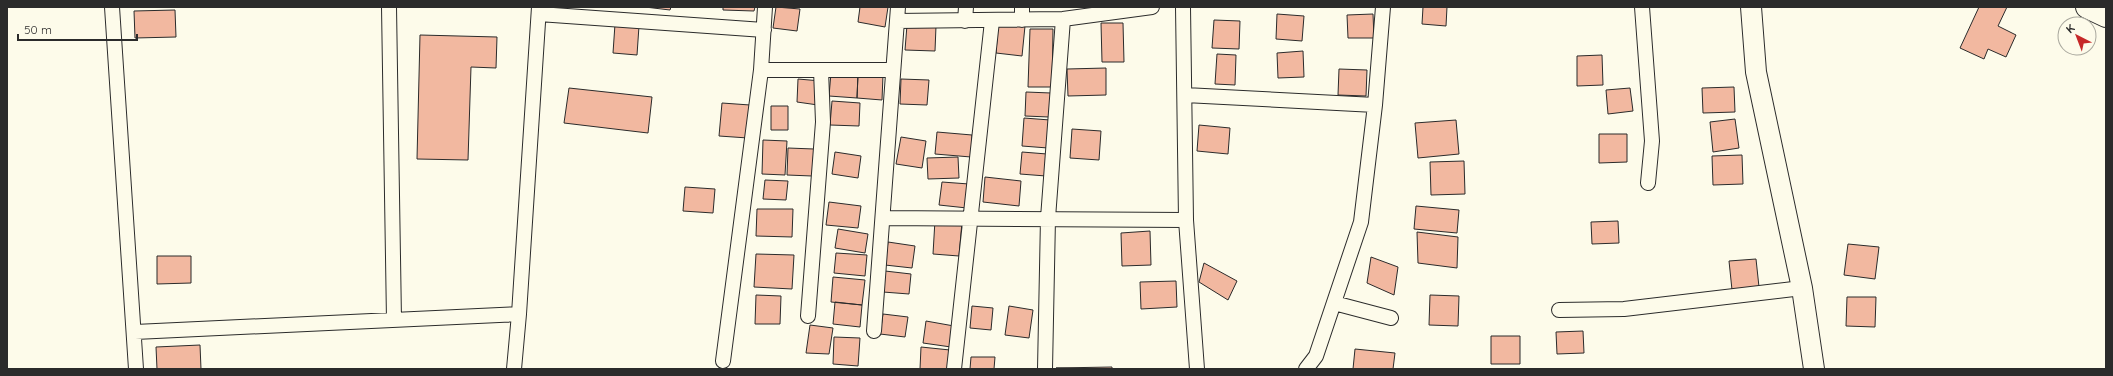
<svg xmlns="http://www.w3.org/2000/svg" width="2113" height="376" viewBox="0 0 2113 376" font-family="Quicksand,sans-serif">
<style>
.building{fill:#f2b8a0;stroke:#2b2b2b}
.lines{fill:none;stroke-linecap:round;stroke-linejoin:round}
.street-casing{stroke:#2b2b2b;stroke-width:16}
.secondary-casing{stroke:#2b2b2b;stroke-width:22}
.highway-casing{stroke:#2b2b2b;stroke-width:24}
.street{stroke:#fdfbea;stroke-width:14}
.secondary{stroke:#fdfbea;stroke-width:20}
.highway{stroke:#fdfbea;stroke-width:22}
</style>
<rect width="100%" height="100%" fill="#fdfbea"/>
<path class="building" d="M645 7H671L670 10Z
M723 7H755L754 11 723 10Z
M776 7 800 9 797 31 773 28Z
M860 7H888L885 27 858 22Z
M1423 7H1447L1446 26 1422 24Z
M1979 7H2007L1998 26 2016 35 2006 57 1988 49 1984 59 1960 48Z
M175 10 176 37 135 38 134 11Z
M1277 14 1304 16 1302 41 1276 39Z
M1373 14 1374 38H1348L1347 15Z
M1214 20 1240 21 1239 49 1212 48Z
M1101 23H1123L1124 62H1102Z
M615 24 639 26 637 55 613 53Z
M998 24 1025 26 1022 56 996 53Z
M907 25 936 26 935 51 905 50Z
M1030 29H1053L1052 87H1028Z
M420 35 497 37 496 68 471 67 468 160 417 159Z
M1303 51 1304 77 1278 78 1277 53Z
M1217 54 1236 55 1235 85 1215 84Z
M1602 55 1603 85 1577 86V56Z
M1106 68V95L1068 96 1067 69Z
M1339 69 1367 70 1366 96 1338 95Z
M831 73 858 74 857 98 829 96Z
M858 74 883 75 882 100 857 98Z
M798 79 821 81 818 105 797 102Z
M901 79 929 80 927 105 900 104Z
M1734 87 1735 112 1703 113 1702 88Z
M569 88 652 97 648 133 564 123Z
M1630 88 1633 111 1608 114 1606 90Z
M1026 92 1051 93 1049 117 1025 116Z
M832 101 860 103 859 126 830 125Z
M722 103 750 105 748 138 719 136Z
M771 106H788V130H771Z
M1024 118 1050 120 1048 148 1022 146Z
M1735 119 1739 148 1713 152 1710 122Z
M1456 120 1459 154 1418 158 1415 123Z
M1199 125 1230 128 1228 154 1197 151Z
M1072 129 1101 131 1099 160 1070 158Z
M937 132 972 135 971 157 935 154Z
M1599 134H1627V162L1599 163Z
M901 137 926 141 922 168 896 164Z
M763 140 787 141 785 175 762 174Z
M788 148 814 149 812 176 787 175Z
M835 152 861 156 858 178 832 174Z
M1022 152 1047 154 1046 176 1020 174Z
M1742 155 1743 184 1713 185 1712 156Z
M958 157 959 178 928 179 927 158Z
M1464 161 1465 194 1431 195 1430 162Z
M985 177 1021 181 1019 206 983 202Z
M765 180 788 181 786 200 763 199Z
M942 182 969 184 967 208 939 205Z
M685 187 715 189 713 213 683 211Z
M829 202 861 206 858 228 826 225Z
M1416 206 1459 210 1457 233 1414 229Z
M757 209H793L792 237 756 236Z
M935 220 962 222 959 256 933 254Z
M1618 221 1619 243 1592 244 1591 222Z
M838 229 868 234 865 253 835 248Z
M1150 231 1151 265 1122 266 1121 233Z
M1417 232 1458 237 1457 268 1418 263Z
M888 242 915 246 912 268 885 265Z
M1848 244 1879 247 1875 279 1844 275Z
M836 253 867 255 865 276 834 273Z
M756 254 794 255 792 289 754 287Z
M157 256H191V283L157 284Z
M1371 257 1398 267 1394 295 1367 283Z
M1756 259 1759 287 1732 290 1729 261Z
M1204 263 1237 281 1228 300 1199 282Z
M885 271 911 274 909 294 883 292Z
M833 277 865 280 862 305 831 302Z
M1176 281 1177 307 1141 309 1140 282Z
M756 295 781 296 780 324H755Z
M1430 295 1459 296 1458 326 1429 325Z
M1847 297H1876L1875 327 1846 326Z
M835 302 862 305 860 327 833 324Z
M972 306 993 308 991 330 970 328Z
M1009 306 1033 310 1029 338 1005 335Z
M883 314 908 317 905 337 880 334Z
M926 321 954 326 951 347 923 343Z
M810 325 833 328 829 354 806 353Z
M1583 331 1584 353 1557 354 1556 332Z
M1491 336H1520V364H1491Z
M834 337 860 338 858 366 833 364Z
M200 345 201 369H157L156 347Z
M921 347 950 350 948 369H920Z
M1355 349 1395 353 1393 369H1353Z
M971 357H995L994 369H970Z
M1112 367V369L1056 368Z"/>
<g class="lines">
<g class="street-casing">
<path id="street" d="M112 7 136 369
M389 7 394 320
M1183 7 1186 220 1197 369
M1642 7 1652 141 1648 183
M539 14 764 30
M1022 20V7
M897 21 1063 19 1152 7
M965 21 966 7
M761 70H893
M1185 95 1375 105
M883 218 1186 220
M1334 303 1391 318
M1559 310 1624 309 1802 288
M808 316 823 122 821 70
M874 331 898 7
M135 332 519 314
M723 361 761 70 765 7
M514 369 519 314 539 7
M954 369 992 21
M1045 369 1048 218 1063 19
M1306 369 1316 356 1361 222 1375 105 1383 7"/>
</g>
<g class="secondary-casing">
<path id="secondary" d="M1751 7 1756 72 1802 288 1814 369"/>
</g>
<g class="highway-casing">
<path id="highway" d="M2087 7 2106 16"/>
</g>
<use href="#street" class="street"/>
<use href="#secondary" class="secondary"/>
<use href="#highway" class="highway"/>
</g>
<rect width="2113" height="376" fill="none" stroke="#2b2b2b" stroke-width="16"/>
<g transform="translate(2077 36) rotate(318)"><circle r="19" fill="#fdfbea" stroke="#a9a89e"/>
<path d="M0-3L7 15L0 10L-7 15Z" fill="#c62828"/>
<text y="-6" font-size="11" font-weight="bold" text-anchor="middle" fill="#2b2b2b">K</text>
</g>
<path d="M18 34v6h119v-6" fill="none" stroke="#2b2b2b" stroke-width="2"/>
<text x="24" y="34" font-size="12" fill="#2b2b2b" stroke="#fdfbea" stroke-width="3" paint-order="stroke">50 m</text>
</svg>
